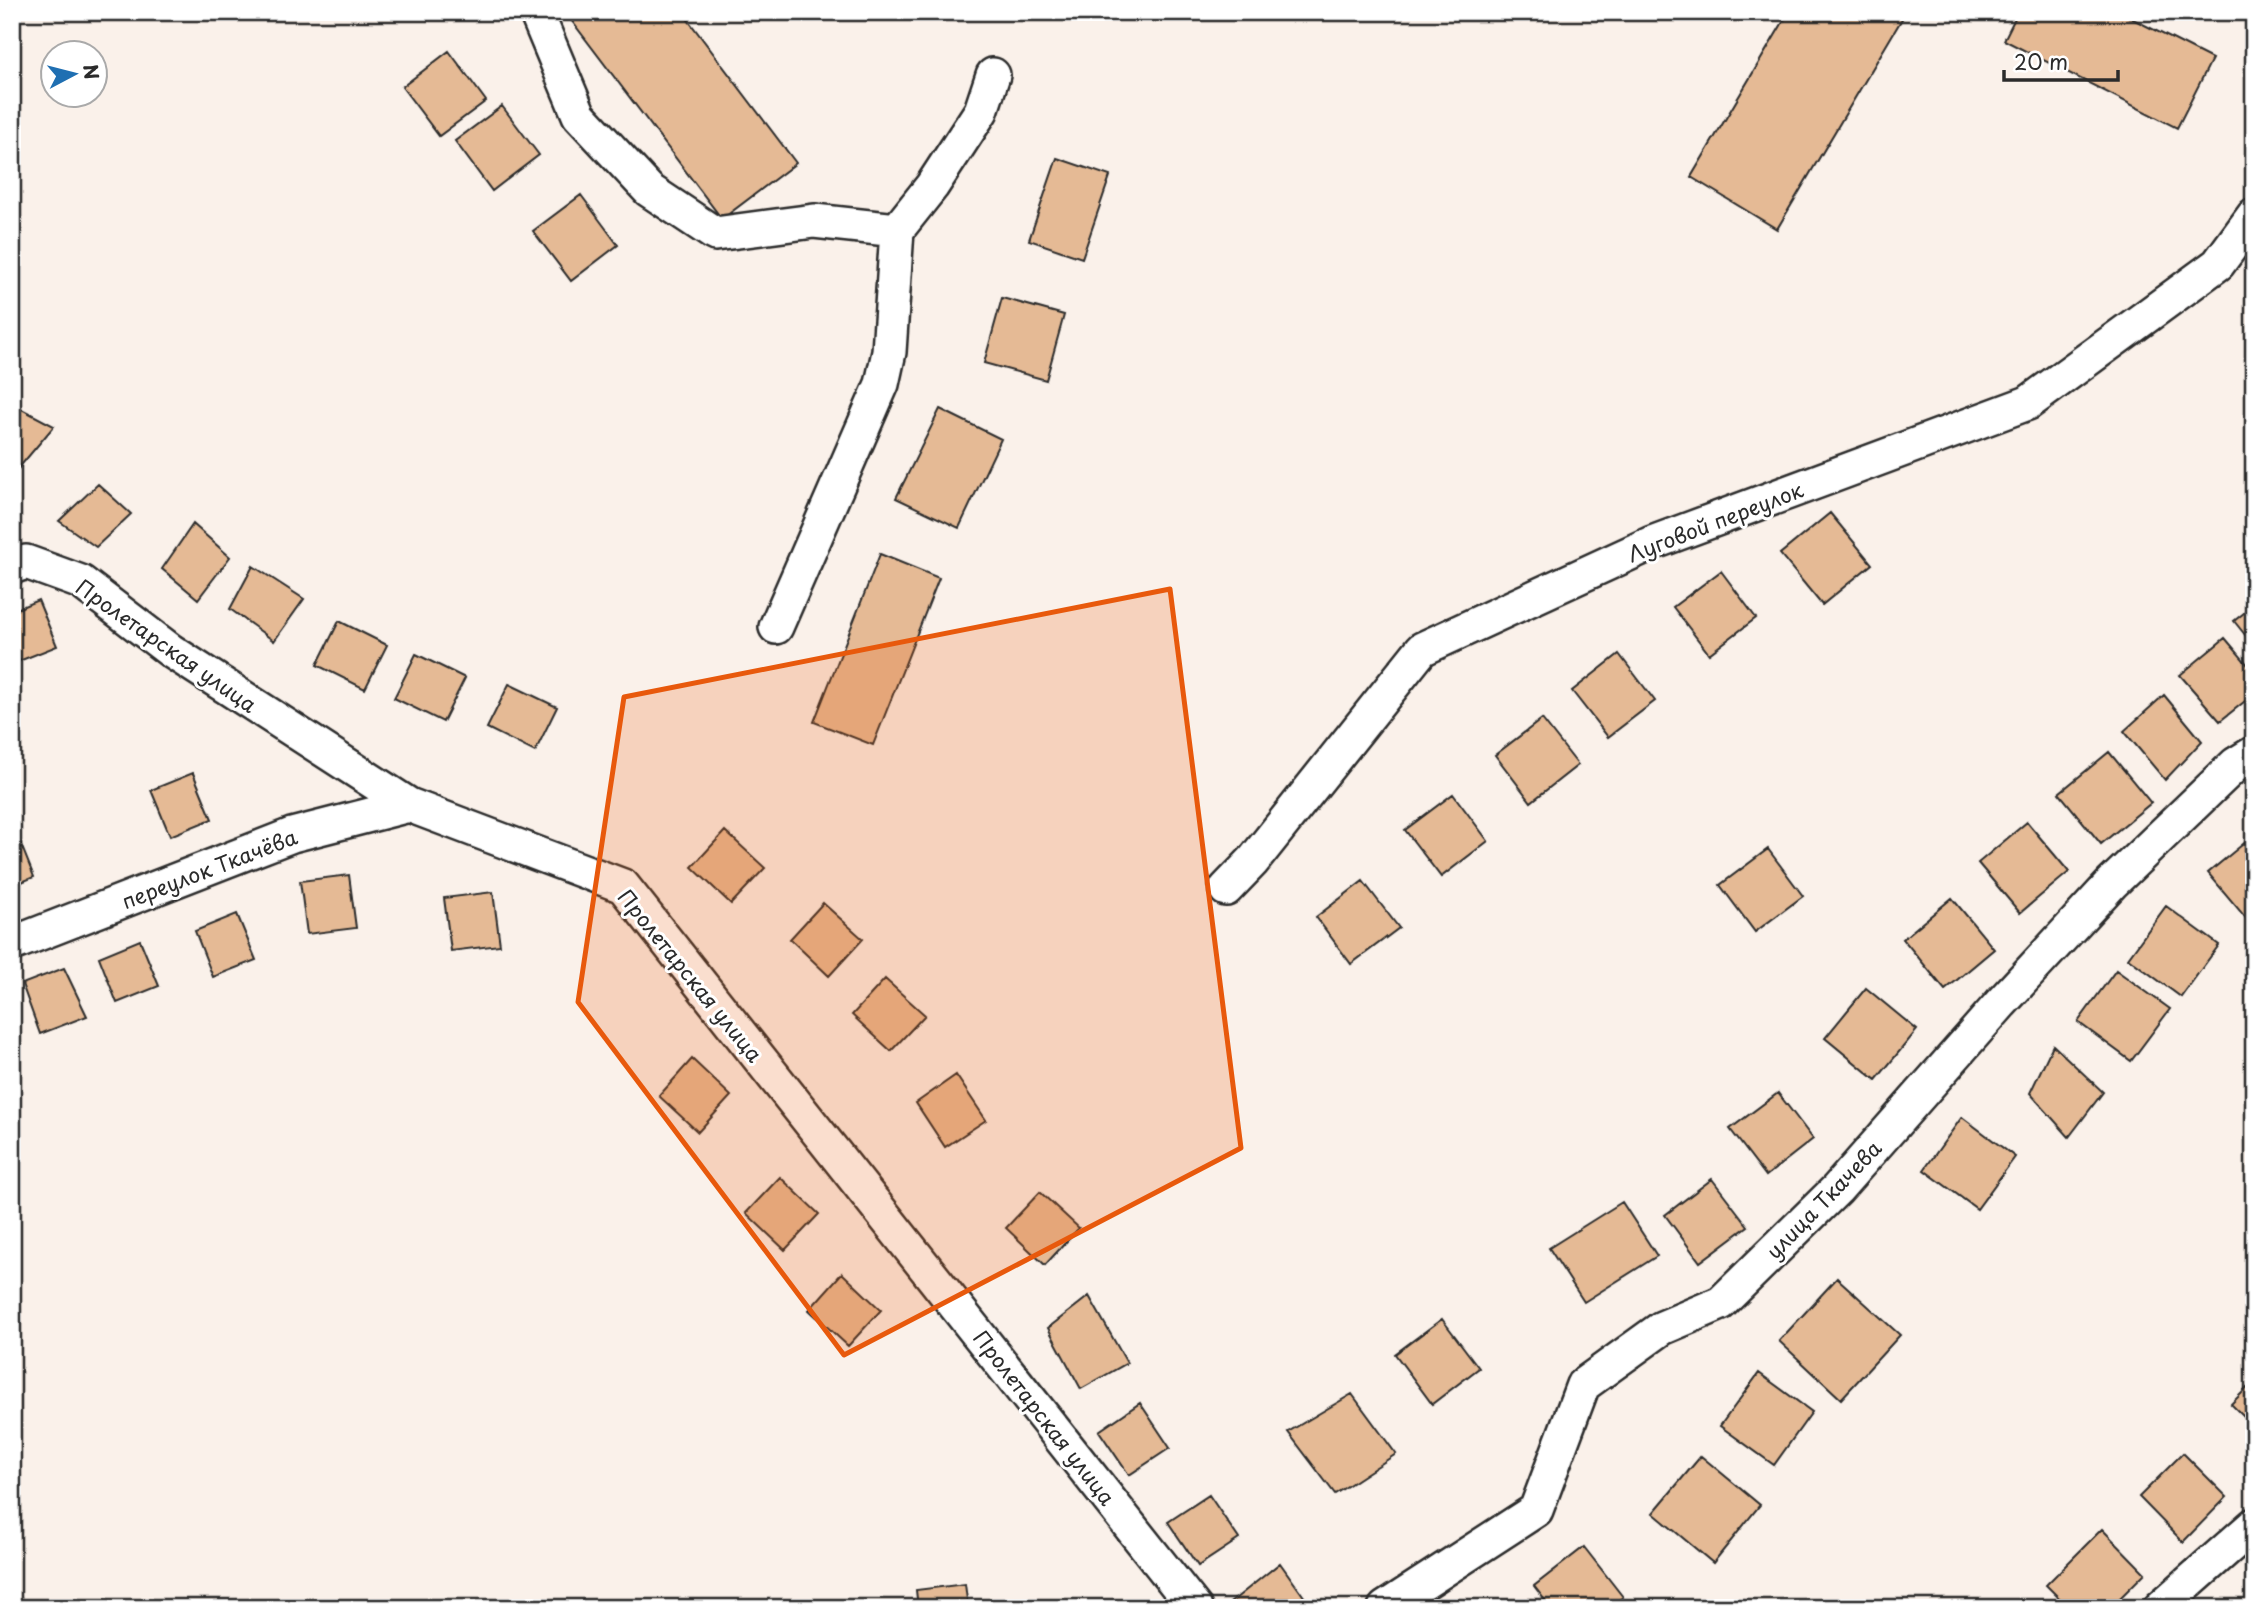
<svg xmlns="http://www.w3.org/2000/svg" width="2266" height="1620" viewBox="0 0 2266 1620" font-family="'Playpen Sans',sans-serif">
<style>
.building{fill:#e5ba95;stroke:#2b2b2b;stroke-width:2}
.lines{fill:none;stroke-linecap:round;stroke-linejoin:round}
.street-casing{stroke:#2b2b2b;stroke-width:38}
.street{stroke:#fff;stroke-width:33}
.marked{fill:#e8590c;fill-opacity:0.2;stroke:#e8590c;stroke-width:5;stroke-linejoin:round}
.labels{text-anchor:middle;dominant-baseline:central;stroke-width:6;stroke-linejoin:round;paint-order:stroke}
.street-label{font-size:21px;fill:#2b2b2b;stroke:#fff}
</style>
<rect width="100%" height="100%" fill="#faf1ea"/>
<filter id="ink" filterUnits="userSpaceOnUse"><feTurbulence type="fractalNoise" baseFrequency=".0143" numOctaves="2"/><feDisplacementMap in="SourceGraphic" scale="14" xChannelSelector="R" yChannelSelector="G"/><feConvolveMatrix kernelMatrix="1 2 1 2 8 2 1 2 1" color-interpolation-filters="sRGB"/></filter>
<g filter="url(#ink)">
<path class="building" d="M565 12H682L796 163 722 219Z
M1789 12H1906L1777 229 1691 177Z
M2018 12H2119L2212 59 2177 128 2004 40Z
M449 51 486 101 439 136 402 87Z
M502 106 539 155 492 191 455 141Z
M1057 158 1110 176 1082 258 1029 240Z
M581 195 618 245 571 281 533 231Z
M1002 298 1064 315 1046 380 984 363Z
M12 404 54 426 12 476Z
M940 409 1001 439 959 528 896 498Z
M98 484 131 514 96 547 59 521Z
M1830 513 1872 564 1822 605 1780 554Z
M193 524 230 557 198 599 162 569Z
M880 554 939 578 873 745 814 722Z
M253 566 304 599 274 641 230 609Z
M1721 571 1756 618 1709 654 1673 607Z
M38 600 57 646 14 663 12 611Z
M2254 605V646L2234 621Z
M339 621 387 645 365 689 317 665Z
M2225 638 2254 672V694L2220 721 2180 675Z
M416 654 465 678 443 722 394 698Z
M1619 654 1655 701 1608 737 1572 691Z
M509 684 557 707 535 752 487 728Z
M2164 695 2202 741 2165 780 2124 731Z
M1542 719 1578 765 1531 802 1495 755Z
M2109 752 2151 803 2101 844 2059 793Z
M193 773 212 819 170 836 151 790Z
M1453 794 1488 841 1441 877 1405 830Z
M2027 822 2069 872 2020 913 1978 863Z
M725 831 765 868 731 904 692 867Z
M16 832 34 877 12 886V833Z
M2254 835V920L2250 923 2208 873Z
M1768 849 1803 896 1755 932 1720 885Z
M349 875 356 928 307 934 300 881Z
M1363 881 1399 928 1351 964 1316 917Z
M493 892 500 945 451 951 444 898Z
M1952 898 1994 949 1945 990 1903 939Z
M823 903 863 939 829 976 790 939Z
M2166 906 2219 945 2181 997 2128 958Z
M237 914 256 960 213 977 195 931Z
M140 940 159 986 117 1003 99 957Z
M64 968 87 1016 40 1034 22 984Z
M2116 970 2170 1009 2131 1061 2078 1022Z
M885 979 925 1015 891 1051 852 1015Z
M1866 988 1917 1030 1876 1080 1825 1038Z
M2053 1045 2103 1092 2069 1137 2030 1093Z
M692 1059 731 1096 698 1132 659 1096Z
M956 1075 986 1120 945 1147 916 1103Z
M1778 1093 1813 1139 1766 1176 1730 1129Z
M1962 1117 2015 1157 1977 1209 1924 1170Z
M780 1177 819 1214 785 1250 746 1213Z
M1712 1179 1748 1226 1700 1262 1665 1215Z
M1040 1192 1079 1228 1045 1265 1006 1228Z
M1622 1202 1657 1256 1584 1302 1549 1248Z
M842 1273 881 1310 848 1346 809 1310Z
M1837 1278 1900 1335 1841 1399 1779 1341Z
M1089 1296 1127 1363 1081 1389 1048 1328Z
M1442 1319 1479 1368 1432 1404 1395 1354Z
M1759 1373 1812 1412 1774 1465 1720 1426Z
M2254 1381V1427L2231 1404Z
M1352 1394 1396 1454 1335 1494 1288 1432Z
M1140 1403 1170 1448 1129 1475 1099 1431Z
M2183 1453 2227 1497 2183 1542 2139 1497Z
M1701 1456 1760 1505 1713 1563 1653 1513Z
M1209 1495 1239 1539 1198 1566 1168 1522Z
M2102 1529 2145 1573 2110 1608H2069L2046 1585Z
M1584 1547 1623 1597 1609 1608H1551L1534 1586Z
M1280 1563 1312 1608H1233L1230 1603Z
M965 1584 968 1608H918L916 1590Z"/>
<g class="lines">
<g class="street-casing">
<path id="street" d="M536 12 579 115 649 190 715 234 814 221 897 230
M12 567 26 562 81 582 171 651 409 805 623 886 1195 1608
M776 627 882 384 889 352 897 230 932 186 981 111 993 75
M1226 889 1253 861 1422 649 1652 543 2028 403 2218 264 2254 215
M12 944 292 835 409 805
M1385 1608 1536 1510 1583 1385 1662 1328 1721 1303 1837 1189 2001 1003 2112 883 2236 764 2254 753
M2160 1608 2254 1525"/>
</g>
<use href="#street" class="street"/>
</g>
</g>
<path class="marked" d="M1170 589 1241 1148 844 1355 578 1002 624 697Z"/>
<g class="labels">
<g class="street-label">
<text transform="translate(1715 521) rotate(-21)">Луговой переулок</text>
<text transform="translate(167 645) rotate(35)">Пролетарская улица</text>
<text transform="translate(209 868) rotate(-21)">переулок Ткачёва</text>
<text transform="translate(691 975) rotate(51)">Пролетарская улица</text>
<text transform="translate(1823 1199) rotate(-46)">улица Ткачева</text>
<text transform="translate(1045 1417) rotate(52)">Пролетарская улица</text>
</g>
</g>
<rect width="2266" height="1620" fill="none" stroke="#fff" stroke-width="42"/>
<rect x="21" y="21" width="2224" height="1578" fill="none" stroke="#2b2b2b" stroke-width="2.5" filter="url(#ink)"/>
<g transform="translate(74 74) rotate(83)"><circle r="33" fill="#ffffff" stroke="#aaaaaa" stroke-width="2"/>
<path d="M0-5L12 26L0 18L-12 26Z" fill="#1f6fb2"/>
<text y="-10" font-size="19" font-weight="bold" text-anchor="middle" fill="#2b2b2b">N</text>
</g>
<path d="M2004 70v10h114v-10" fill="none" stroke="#2b2b2b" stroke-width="3.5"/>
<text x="2014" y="70" font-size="21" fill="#2b2b2b" stroke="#ffffff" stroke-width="5" paint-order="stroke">20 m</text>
</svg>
